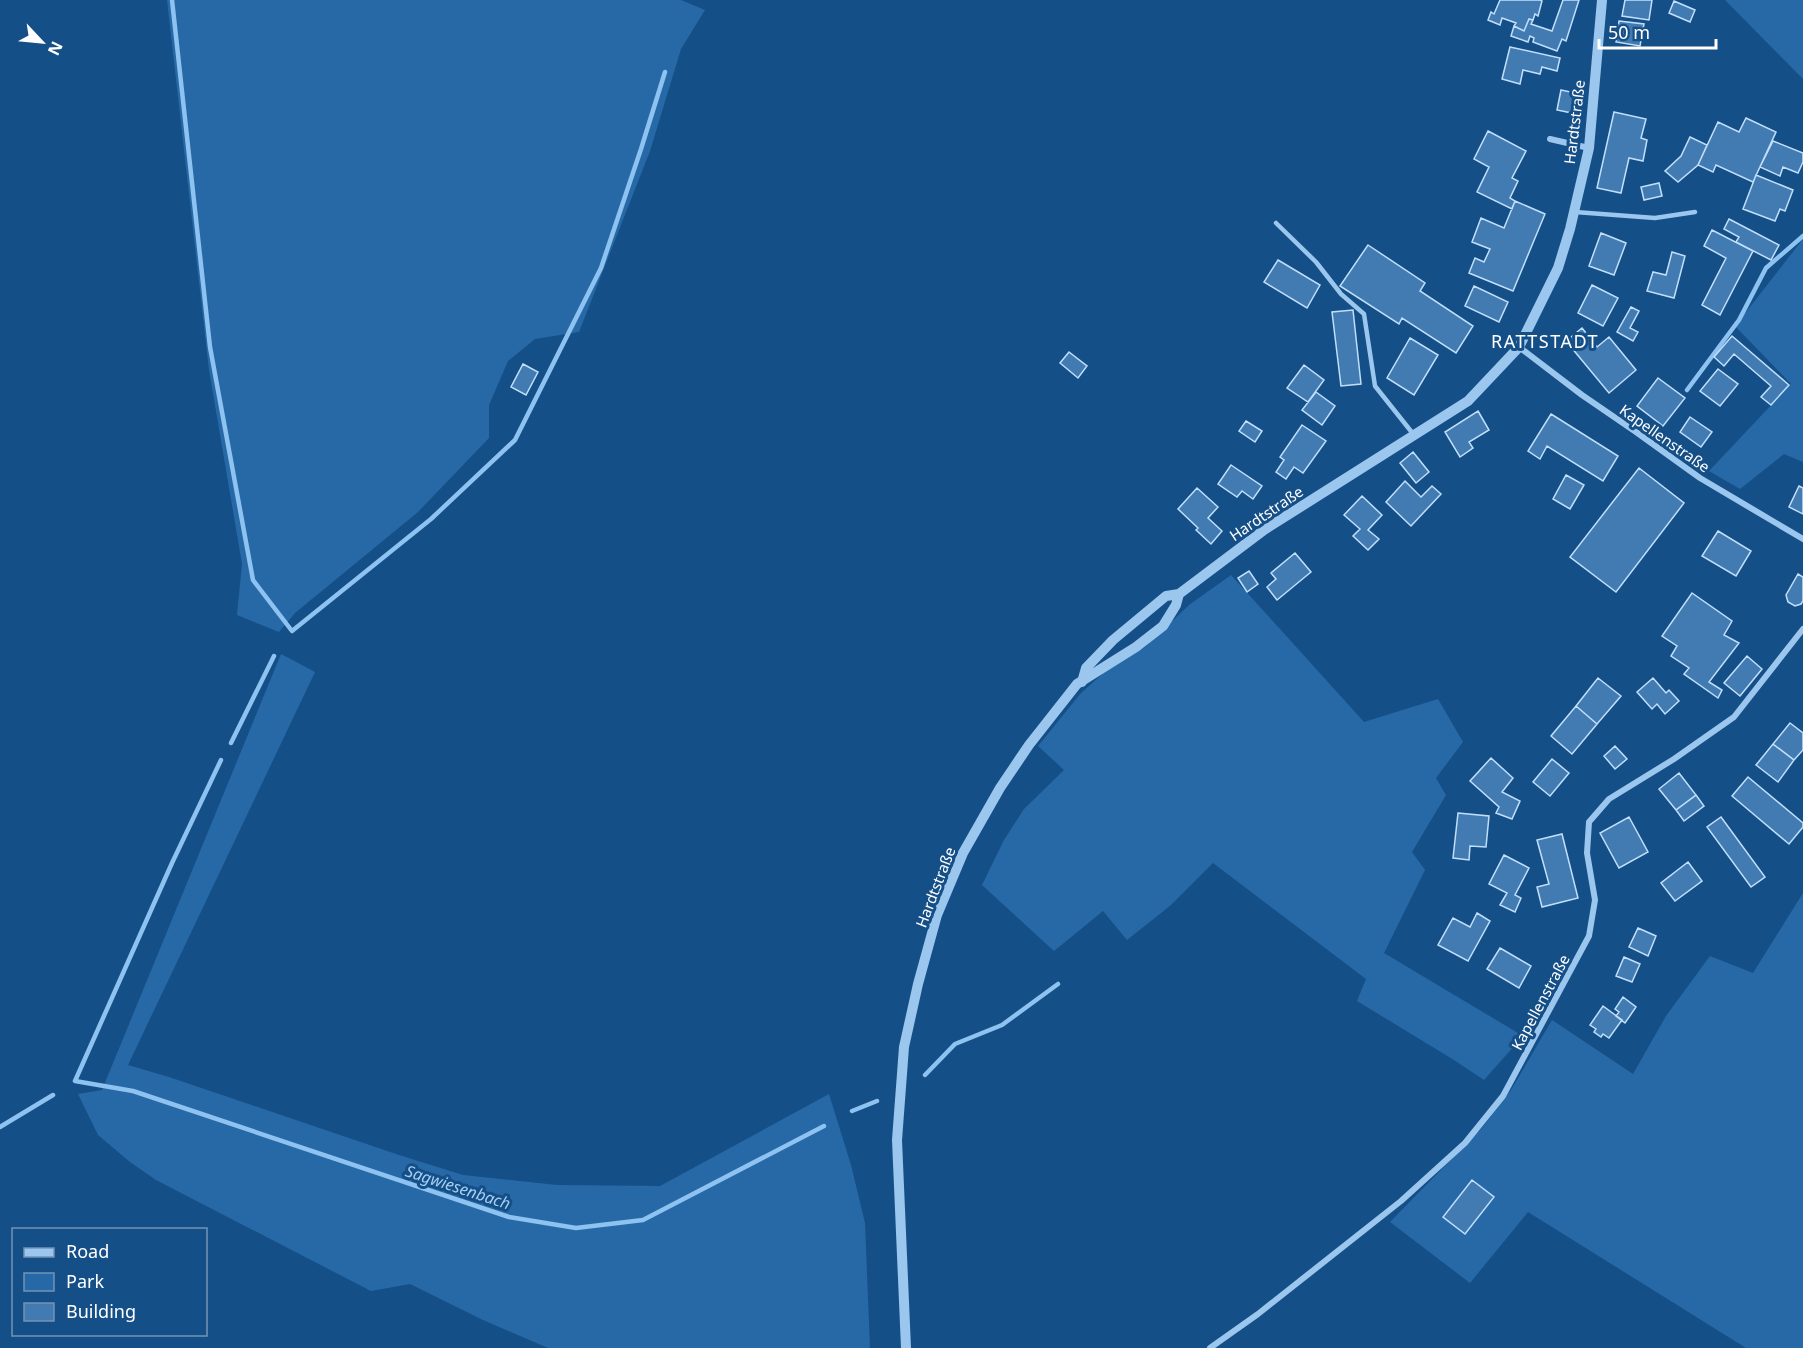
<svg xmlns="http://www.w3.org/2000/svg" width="1803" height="1348" viewBox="0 0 1803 1348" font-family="'Noto Sans',sans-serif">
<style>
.green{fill:#2769a6}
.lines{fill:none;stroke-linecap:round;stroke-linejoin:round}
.stream{stroke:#8dc2f1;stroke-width:4.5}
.building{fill:#427bb2;stroke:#c1dffb;stroke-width:1.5}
.service{stroke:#9bc6ee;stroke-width:4.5}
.minor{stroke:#9bc6ee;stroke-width:6}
.tertiary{stroke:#9bc6ee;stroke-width:10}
.labels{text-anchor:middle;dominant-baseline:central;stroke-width:6;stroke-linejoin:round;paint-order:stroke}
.street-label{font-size:15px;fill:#fff;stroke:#154f87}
.water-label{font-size:16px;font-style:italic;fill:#a7d0f6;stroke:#154f87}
.quarter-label{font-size:18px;letter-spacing:1.5px;fill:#fff;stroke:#154f87}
</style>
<rect width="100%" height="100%" fill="#154f87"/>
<path class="green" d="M167 0H681L705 10 681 49 650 151 579 332 535 339 508 361 489 405V438L418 512 295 613 279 632 237 615 242 564 209 370Z
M1725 0H1803V79Z
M1803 239V462L1784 454 1740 489 1709 471 1791 384 1735 326Z
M1231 575 1364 722 1438 699 1463 742 1436 778 1446 795 1412 852 1425 870 1384 953 1523 1036 1484 1080 1454 1060 1357 1001 1366 979 1213 863 1171 905 1127 940 1103 911 1054 951 982 885 1004 840 1024 809 1064 770 1038 746 1081 693 1107 670 1145 647 1189 605Z
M281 654 315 672 128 1065 169 1077 399 1155 463 1175 557 1185 660 1186 829 1094 851 1165 865 1223 870 1348H548L483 1320 410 1284 371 1291 156 1180 130 1162 98 1135 78 1094 102 1090Z
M1803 893V1348H1746L1528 1212 1470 1283 1390 1222 1482 1128 1511 1090 1552 1020 1633 1074 1666 1016 1710 956 1753 973Z"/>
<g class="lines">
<path class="stream" d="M172 0 210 347 253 580 292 631 431 519 515 440 601 268 641 149 665 72
M1687 390 1739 320 1766 268 1803 236
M231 743 274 656
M221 760 172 863 75 1081 133 1091 509 1217 576 1228 643 1220 824 1126
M925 1075 955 1044 1002 1025 1058 984
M852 1111 877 1101
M0 1127 53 1095"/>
</g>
<path class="building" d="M1500 0H1540L1542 1 1538 16 1535 14 1533 20 1529 19 1524 31 1514 26 1516 23 1502 18 1500 25 1488 20 1491 12 1494 14Z
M1563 0H1579L1566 41 1562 39 1557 51 1533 42 1534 38 1530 36 1528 42 1511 36 1514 26 1524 31 1529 19 1533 20 1531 24 1552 31Z
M1625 0H1652L1649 20 1622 16Z
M1674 1 1695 10 1690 22 1669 13Z
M1619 21 1644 24 1640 46 1616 42Z
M1510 47 1560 58 1557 71 1542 67 1540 74 1523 70 1520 84 1502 79Z
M1561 90 1576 93 1572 113 1557 110Z
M1614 112 1646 119 1641 138 1647 140 1643 161 1629 158 1621 193 1597 188Z
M1746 118 1776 132 1753 182 1716 165 1713 172 1698 165 1718 122 1739 132Z
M1488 131 1526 151 1512 178 1518 181 1510 198 1515 201 1512 209 1477 192 1489 167 1474 159Z
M1690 137 1707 145 1698 165 1678 182 1665 171 1681 156Z
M1773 141 1803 153V162L1798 173 1783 167 1780 176 1760 167Z
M1756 175 1793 190 1785 211 1780 209 1775 221 1743 209Z
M1659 183 1662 196 1644 200 1641 187Z
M1515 201 1545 214 1513 291 1469 273 1475 258 1484 262 1490 249 1472 242 1481 218 1504 228Z
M1729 219 1779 245 1771 260 1736 242 1739 237 1724 229Z
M1712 230 1753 251 1720 315 1702 305 1726 258 1704 246Z
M1601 233 1626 243 1614 275 1589 266Z
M1368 245 1425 283 1420 291 1473 326 1456 353 1402 318 1399 324 1340 286Z
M1672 252 1685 256 1674 298 1647 291 1653 272 1666 275Z
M1278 260 1320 285 1307 308 1264 282Z
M1592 285 1618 298 1603 326 1578 313Z
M1474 286 1508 302 1499 322 1465 306Z
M1631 307 1639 311 1630 328 1638 332 1633 341 1617 332Z
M1353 310 1361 384 1341 386 1332 312Z
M1582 328 1597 347 1609 337 1636 370 1609 393 1566 341Z
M1732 336 1789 385 1771 405 1761 397 1771 386 1734 354 1724 366 1714 357Z
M1410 338 1438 355 1414 395 1387 378Z
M1069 352 1087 366 1078 378 1060 363Z
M523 364 538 372 526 395 511 387Z
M1304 365 1324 380 1308 402 1287 388Z
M1718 369 1738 384 1720 406 1700 391Z
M1658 378 1685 398 1663 426 1637 406Z
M1316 392 1335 406 1322 425 1302 410Z
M1478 411 1489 430 1469 442 1473 448 1460 457 1445 432Z
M1551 414 1618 456 1603 481 1547 446 1540 459 1528 451Z
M1690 417 1712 432 1701 447 1680 432Z
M1246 421 1262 431 1255 442 1239 431Z
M1302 425 1326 441 1303 473 1294 467 1286 479 1276 472 1284 460 1280 457Z
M1413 452 1429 472 1416 483 1400 463Z
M1231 465 1262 486 1253 499 1242 491 1237 497 1218 484Z
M1639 468 1684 503 1616 592 1570 557Z
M1566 475 1584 485 1570 509 1553 499Z
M1405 481 1421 497 1432 486 1441 494 1411 526 1386 502Z
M1799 486 1803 488V514L1789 507Z
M1197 488 1218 507 1208 518 1222 531 1211 544 1196 530 1198 528 1178 509Z
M1362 496 1382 515 1368 530 1379 539 1368 550 1353 536 1360 529 1344 515Z
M1718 531 1751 551 1736 576 1702 556Z
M1295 553 1311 572 1277 600 1267 587 1276 579 1271 573Z
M1249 571 1258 584 1247 592 1238 578Z
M1798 574 1803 577V601L1801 604 1795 606 1788 602 1786 595Z
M1692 593 1732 621 1724 635 1739 643 1709 682 1722 690 1718 698 1684 674 1689 668 1671 656 1677 646 1662 636Z
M1747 656 1762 669 1740 696 1724 683Z
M1598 678 1621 696 1597 724 1576 706Z
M1653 678 1666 693 1669 690 1679 701 1665 714 1657 704 1652 709 1637 692Z
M1576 706 1597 724 1572 754 1551 736Z
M1790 723 1803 733V750L1794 760 1773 744Z
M1773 744 1794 760 1778 782 1756 765Z
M1615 746 1627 759 1615 769 1604 756Z
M1491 758 1513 778 1502 792 1520 801 1512 819 1496 813 1499 807 1470 781Z
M1552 759 1569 773 1550 796 1533 782Z
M1679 773 1696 795 1676 810 1659 789Z
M1748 777 1803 823V827L1789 844 1732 796Z
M1696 795 1704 806 1684 821 1676 810Z
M1458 813 1489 816 1486 847 1470 846 1469 860 1453 858Z
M1629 817 1648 852 1619 868 1600 833Z
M1721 817 1765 877 1751 887 1707 827Z
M1562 834 1578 898 1542 907 1537 887 1549 884 1537 840Z
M1504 855 1529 868 1515 895 1521 898 1515 912 1500 905 1507 893 1489 884Z
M1688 862 1702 881 1675 901 1661 883Z
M1477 913 1490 921 1468 961 1438 945 1453 918 1470 927Z
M1638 928 1656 936 1648 956 1629 947Z
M1500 948 1531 966 1519 988 1487 969Z
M1624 957 1640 964 1632 982 1616 976Z
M1623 997 1636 1007 1625 1023 1616 1016 1619 1012 1615 1009Z
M1603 1006 1622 1020 1609 1038 1603 1034 1601 1037 1594 1032 1596 1029 1590 1025Z
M1472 1180 1494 1197 1465 1234 1443 1217Z"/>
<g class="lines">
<path class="service" d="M1575 212 1655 218 1695 212
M1276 223 1316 262 1341 294 1364 314 1375 386 1414 435"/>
<path class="minor" d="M1550 139 1589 148
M1519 347 1582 395 1636 432 1700 478 1803 539
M1210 1348 1258 1314 1401 1201 1465 1143 1503 1096 1589 936 1595 900 1587 853 1589 822 1609 799 1674 759 1734 717 1803 629"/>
<path class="tertiary" d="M1082 682 1086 668 1113 640 1166 596 1179 594
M906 1348 897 1140 904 1047 918 984 937 915 963 853 1000 788 1029 745 1077 684 1136 647 1163 626 1176 605 1179 594 1264 530 1468 401 1519 347 1558 268 1570 229 1589 148 1602 0"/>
</g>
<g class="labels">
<g class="street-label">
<text transform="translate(1574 122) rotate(-83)">Hardtstraße</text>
<text transform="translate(1665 438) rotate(35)">Kapellenstraße</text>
<text transform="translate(1266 513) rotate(-34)">Hardtstraße</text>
<text transform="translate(935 887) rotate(-69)">Hardtstraße</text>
<text transform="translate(1540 1002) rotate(-62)">Kapellenstraße</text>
</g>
<g class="water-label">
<text transform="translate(458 1187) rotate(18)">Sagwiesenbach</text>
</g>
<g class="quarter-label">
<text x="1545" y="341">RATTSTADT</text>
</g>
</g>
<rect x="12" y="1228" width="195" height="108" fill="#154f87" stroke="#7395b7" stroke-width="1.5"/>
<rect x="24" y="1248" width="30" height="9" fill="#9bc6ee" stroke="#7395b7" stroke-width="1.5"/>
<text x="66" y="1258" font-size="18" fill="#ffffff">Road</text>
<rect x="24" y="1273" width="30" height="18" fill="#2769a6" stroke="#7395b7" stroke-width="1.5"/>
<text x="66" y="1288" font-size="18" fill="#ffffff">Park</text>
<rect x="24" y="1303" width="30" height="18" fill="#427bb2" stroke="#7395b7" stroke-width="1.5"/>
<text x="66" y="1318" font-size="18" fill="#ffffff">Building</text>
<g transform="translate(42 42) rotate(116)" stroke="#154f87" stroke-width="4.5" paint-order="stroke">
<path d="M0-4.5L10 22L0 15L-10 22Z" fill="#ffffff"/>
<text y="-9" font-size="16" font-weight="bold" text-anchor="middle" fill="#ffffff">N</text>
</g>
<path d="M1599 39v9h117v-9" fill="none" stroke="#ffffff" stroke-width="3"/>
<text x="1608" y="39" font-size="18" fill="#ffffff" stroke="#154f87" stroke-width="4.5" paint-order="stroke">50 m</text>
</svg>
